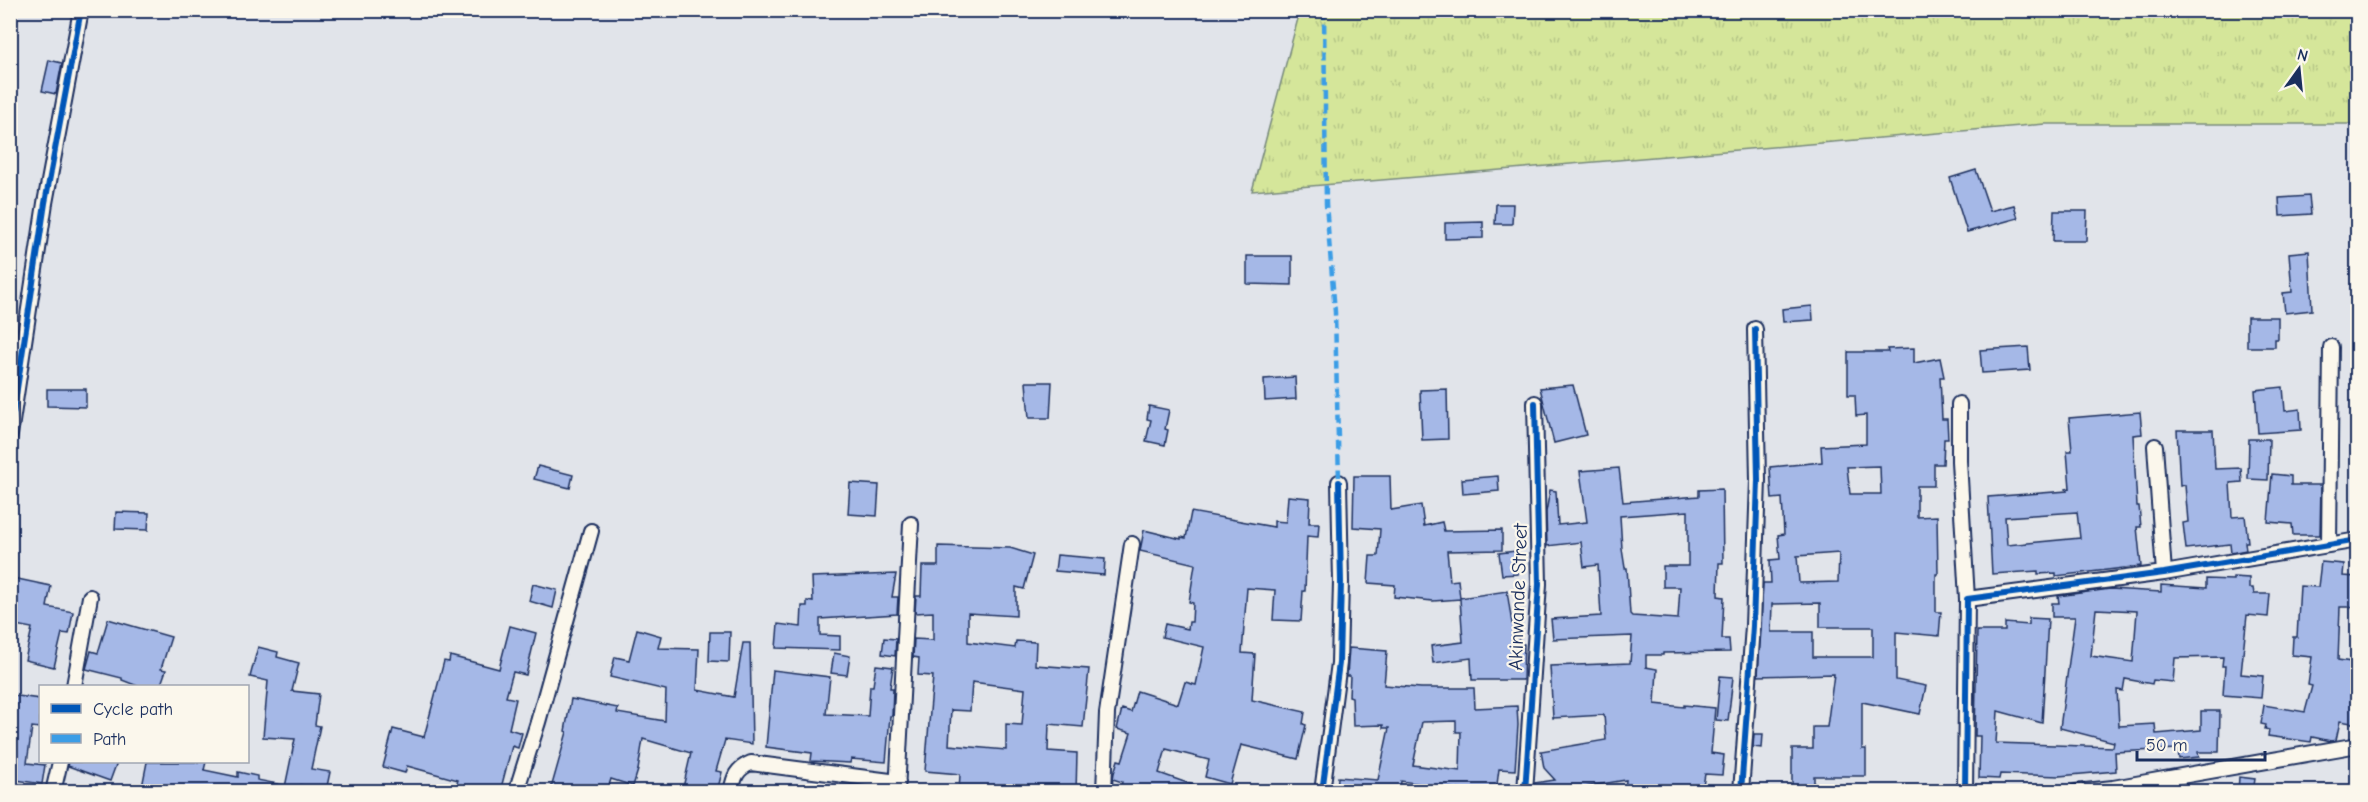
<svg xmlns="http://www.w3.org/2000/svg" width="2368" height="802" viewBox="0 0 2368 802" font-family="'Comic Neue',sans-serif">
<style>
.grass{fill:url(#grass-tufts);stroke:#788a7c;stroke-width:1.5}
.building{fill:#a5b8e7;stroke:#1b2f5e;stroke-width:1.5;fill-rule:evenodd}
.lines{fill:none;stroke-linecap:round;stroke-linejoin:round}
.minor-casing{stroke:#1b2f5e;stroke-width:18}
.minor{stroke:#fbf7ec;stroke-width:14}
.quiet{stroke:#3b9de6;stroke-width:4.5;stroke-dasharray:9 4.5;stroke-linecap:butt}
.cycleway-casing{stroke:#fbf7ec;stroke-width:10}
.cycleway{stroke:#0057b8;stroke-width:6}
.labels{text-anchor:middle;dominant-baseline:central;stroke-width:4.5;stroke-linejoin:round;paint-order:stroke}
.street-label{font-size:20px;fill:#1b2f5e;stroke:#fbf7ec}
</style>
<defs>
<pattern id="grass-tufts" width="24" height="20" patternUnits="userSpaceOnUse" patternTransform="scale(1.5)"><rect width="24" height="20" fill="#d5e69a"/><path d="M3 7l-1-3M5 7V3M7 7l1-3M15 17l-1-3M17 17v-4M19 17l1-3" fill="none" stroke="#b6c687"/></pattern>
</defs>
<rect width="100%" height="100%" fill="#e1e4ea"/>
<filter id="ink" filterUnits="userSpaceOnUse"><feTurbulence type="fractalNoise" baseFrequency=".0167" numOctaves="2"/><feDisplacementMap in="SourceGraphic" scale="12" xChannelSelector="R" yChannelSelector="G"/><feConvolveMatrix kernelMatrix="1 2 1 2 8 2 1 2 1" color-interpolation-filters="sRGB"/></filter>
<g filter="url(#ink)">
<path class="grass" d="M1300 11H2357V124H2045L1252 191Z"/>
<path class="building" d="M49 60 62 63 56 94 42 91Z
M1976 170 1990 211 2014 205 2018 218 1967 232 1950 178Z
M2309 196 2311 214 2280 216 2279 198Z
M1496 204H1513L1512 224H1495Z
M2054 211H2087L2086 241H2053Z
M1483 222V238L1445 239V223Z
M2309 251 2312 310 2285 313 2283 293 2292 292 2289 253Z
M1247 256H1292V285L1247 284Z
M1812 306 1813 320 1783 322 1782 309Z
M2247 317H2278V339H2275V347H2247Z
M2028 347 2030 370 1982 373 1980 350Z
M1914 348V363L1940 358 1944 377H1940L1942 419H1947L1948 439H1944L1943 464H1934V486H1917V517L1937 516 1938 574H1936V612H1941L1939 636 1896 632V680L1926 686 1920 714 1862 702V749H1866V776H1814V792H1792V749H1813V727H1827L1834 674 1758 676 1763 583H1771L1770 560 1780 559 1778 535 1784 534 1782 498 1772 499 1770 467 1822 462 1821 446 1866 444V415L1856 416 1855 395H1848V352H1888L1887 349ZM1880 466 1881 494H1850L1847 467ZM1839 553 1838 582 1799 583 1797 556ZM1820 603V627H1873V657H1813V632H1771L1772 604Z
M1295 377 1296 399 1265 401 1264 379Z
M1026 382H1052L1050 418H1029Z
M1573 385 1586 435 1554 443 1540 388Z
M2283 387 2285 411 2300 409 2301 430 2258 433 2255 390Z
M47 389H86V407L47 406Z
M1447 389 1448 439 1422 440 1420 390Z
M1149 406 1169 410 1165 429 1168 430 1165 445 1146 441 1151 420 1147 419Z
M2140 412 2142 434 2133 435 2137 506H2139L2141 527H2137L2141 566 2056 576V573L2038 574V571L1992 574 1988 497 2067 491 2066 489 2070 488 2067 451H2072L2069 418ZM2077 512 2080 538 2007 545 2005 517Z
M2177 430H2213L2215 469 2241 468 2242 482 2230 483 2232 517 2245 516 2248 542H2245L2246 550 2231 553 2230 544 2186 549 2183 523 2188 522 2185 485 2180 486Z
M2249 439H2269L2268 480 2248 479Z
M538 466 573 475 570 488 534 479Z
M1619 468 1623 502 1699 496V490L1722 489 1723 563H1719L1718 596 1724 597 1722 639H1729L1730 652 1663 653V655H1646V667L1657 669 1655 704 1684 707V705L1715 708 1711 753 1724 755 1722 775 1705 774 1702 792H1625L1626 780 1578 788 1579 792H1534L1535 783 1555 780 1544 768 1541 751 1606 740 1604 715 1553 718 1550 666 1630 663 1632 636 1553 639 1551 619 1601 616 1598 565 1584 567 1581 542 1547 546 1546 512 1550 490 1556 491 1558 525 1587 522 1580 471ZM1688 511V566H1663V587H1680L1678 619 1632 616 1630 614 1627 568H1625L1622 549 1620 516Z
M2272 474 2291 476V485H2321L2320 535H2293L2292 524 2268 522Z
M1354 476H1390L1391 510 1421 505 1424 526 1442 522 1444 531 1502 530V550L1447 551 1450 581 1458 580 1460 598 1507 591 1512 624H1517L1519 644H1524L1523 680H1472L1471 658 1433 663 1431 646 1463 642 1460 599 1433 601 1394 597 1395 585 1368 583 1370 556H1378L1380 529 1353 527Z
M1498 476 1499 491 1463 494 1462 479Z
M850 483 879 485 877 516 848 514Z
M1288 496 1310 498 1309 523H1319L1318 537 1307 536 1305 591H1303L1301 621 1273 620 1275 590 1247 588 1242 653 1255 654 1252 700 1305 712 1303 724 1306 725 1298 759 1241 745 1230 784 1205 777 1209 760 1166 749 1159 773 1204 789V792H1120L1122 782 1113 779 1114 773 1118 760 1122 761 1131 733 1117 729 1122 709 1131 712 1137 691 1178 704 1185 682 1196 685 1204 647 1162 637 1165 624 1188 629 1189 622H1192L1193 603 1189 602 1195 564 1140 551 1144 530 1181 539V537L1186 538 1191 512 1274 527V521L1286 522Z
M116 512 149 513 148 530 115 529Z
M938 546 1010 548 1033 555 1024 589 1016 587V616L968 613V642L1015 648 1016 641 1036 642 1035 665 1089 669 1083 727 1049 724 1048 751 1077 753 1076 792 1002 787V792H959L960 774 925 771 933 676 918 675 919 658 913 657 914 639 933 640V612L915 613 916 596H921L922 566H938ZM972 682 1025 689 1022 725 1006 724V750L949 745 951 710 970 711Z
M1516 551 1518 574 1502 575 1499 553Z
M1057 555 1105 559 1104 575 1055 571Z
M2321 562 2344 564 2343 576 2358 577V607H2340L2338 660 2358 663 2354 689H2358V724L2340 721 2336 740 2331 741 2312 737 2311 742 2268 736 2269 730 2265 729 2266 725 2261 724 2264 705 2305 712 2312 686 2308 685 2312 657 2292 655 2293 637H2297L2300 586 2318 587Z
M896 574 892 597H898L897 614 820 619V635L840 636V650L776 648 778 624 801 627 802 606H807V601L813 602 812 577Z
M2233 577 2249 578V588H2253L2254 594H2270L2268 617 2247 615 2241 674 2263 676 2261 698 2223 695 2225 666H2222L2223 657 2175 658 2173 682 2153 680 2152 684 2125 679 2123 691 2117 690 2119 726 2155 724 2156 734 2201 730V711H2220L2219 752H2198L2199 757 2179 759 2178 749 2115 752 2116 771 2059 776 2000 774 1999 779 1979 778 1980 736H1975L1977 631H2005V623L2029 625V618L2048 619 2042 723 1998 711 1996 743 2113 747 2114 742 2060 728 2075 617H2052V603H2059L2058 596 2110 589 2161 592V585L2206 588V579L2233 580ZM2096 609 2137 611 2133 662 2091 656Z
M13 578 51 586 47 607 73 612 69 634 62 633 54 667 25 660 32 628 10 624Z
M533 584 557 590 553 608 529 601Z
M108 619 171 637 161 669 166 670 160 687H140L122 680V678L86 669 91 651 98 653Z
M510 626 536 633 526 675 513 672 506 697 516 699 509 729 522 733 518 748 512 746 500 792H454L458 780 407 766 405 773 383 767 393 729 424 737 444 661 449 662 450 656 499 669Z
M637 629 661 636 658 648 699 649 697 690 734 697 743 643H750L752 744 725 740 716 771 722 772 717 792H682L691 753 643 739 638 770 633 786 611 779 607 792H550L567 732 565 731 571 699 618 708 617 713 665 721 666 690 610 677 615 657 629 660Z
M710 632H730L729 662 709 661Z
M884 638 896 639 895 656 882 654Z
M258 647 278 652 277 657 299 663 292 691 319 694 315 725 320 726 311 769 330 772 326 791 300 785V792H284L295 739 263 737 268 681 250 677Z
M1349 648 1387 651 1384 685 1421 688H1474L1475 708 1517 706 1518 725 1515 770 1499 769 1496 792H1478L1401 781 1400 792H1337L1338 777 1378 780 1389 728H1383V725L1353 726 1352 697 1349 696 1350 676H1347ZM1456 721V732H1461L1460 771 1413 765 1422 722Z
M834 653 850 656 847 675 831 673Z
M876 665 893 667 890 688H893L892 716H890L886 762 851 759 850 763 811 761 812 753 766 747 773 670 830 677 826 714 868 716 870 686H873Z
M1720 676 1733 677 1728 721 1716 720Z
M10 695 40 699V728L32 727 27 763 45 765 42 784 10 779Z
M1754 734H1763L1762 748 1753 747Z
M69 762H117L110 781 68 766Z
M147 762H206L204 770 238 777V772L257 776V780L283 785 282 792H141Z
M2239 777 2255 779 2253 792H2238Z"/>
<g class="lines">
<g class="minor-casing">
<path id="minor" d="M1959 404V461L1967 599
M10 435 45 203 81 10
M2155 446 2164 573
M2329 545 2331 347
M74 686 90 597
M53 792 60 762
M516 792 538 722 591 531
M731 792C734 777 736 769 751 763L898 782
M897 792 911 524
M1104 792 1107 713 1132 544
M1322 792 1339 663 1341 582 1339 482
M1525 792 1539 584 1535 403
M1741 792 1753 626 1758 480 1755 329
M1965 792 1967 599 2164 573 2358 540
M2076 792 2113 788 2358 745"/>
</g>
<use href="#minor" class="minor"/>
<path class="quiet" d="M1324 10 1326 204 1335 312 1339 482"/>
<g class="cycleway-casing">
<path id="cycleway" d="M10 435 45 203 81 10
M1322 792 1339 663 1341 582 1339 482
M1525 792 1539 584 1535 403
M1741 792 1753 626 1758 480 1755 329
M1965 792 1967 599 2164 573 2358 540"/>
</g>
<use href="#cycleway" class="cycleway"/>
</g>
</g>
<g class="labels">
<g class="street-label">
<text transform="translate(1518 597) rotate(-88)">Akinwande Street</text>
</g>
</g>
<rect width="2368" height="802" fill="none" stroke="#fbf7ec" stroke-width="36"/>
<rect x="18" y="18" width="2332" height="766" fill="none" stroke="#1b2f5e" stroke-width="2" filter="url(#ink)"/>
<rect x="39" y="685" width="210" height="78" fill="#fbf7ec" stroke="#a1a7b3" stroke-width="1.5"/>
<rect x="51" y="704" width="30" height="9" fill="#0057b8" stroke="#a1a7b3" stroke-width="1.5"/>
<text x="93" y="715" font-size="18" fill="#1b2f5e">Cycle path</text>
<rect x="51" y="734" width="30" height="9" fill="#3b9de6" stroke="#a1a7b3" stroke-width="1.5"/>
<text x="93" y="745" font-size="18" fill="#1b2f5e">Path</text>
<g transform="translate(2299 69) rotate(15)" stroke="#fbf7ec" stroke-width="4.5" paint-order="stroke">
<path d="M0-4.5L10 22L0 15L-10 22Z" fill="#1b2f5e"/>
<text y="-9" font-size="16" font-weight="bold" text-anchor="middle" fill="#1b2f5e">N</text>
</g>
<path d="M2137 751v9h128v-9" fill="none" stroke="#1b2f5e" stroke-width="3"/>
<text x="2146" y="751" font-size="18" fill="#1b2f5e" stroke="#fbf7ec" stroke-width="4.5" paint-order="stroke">50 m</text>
</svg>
